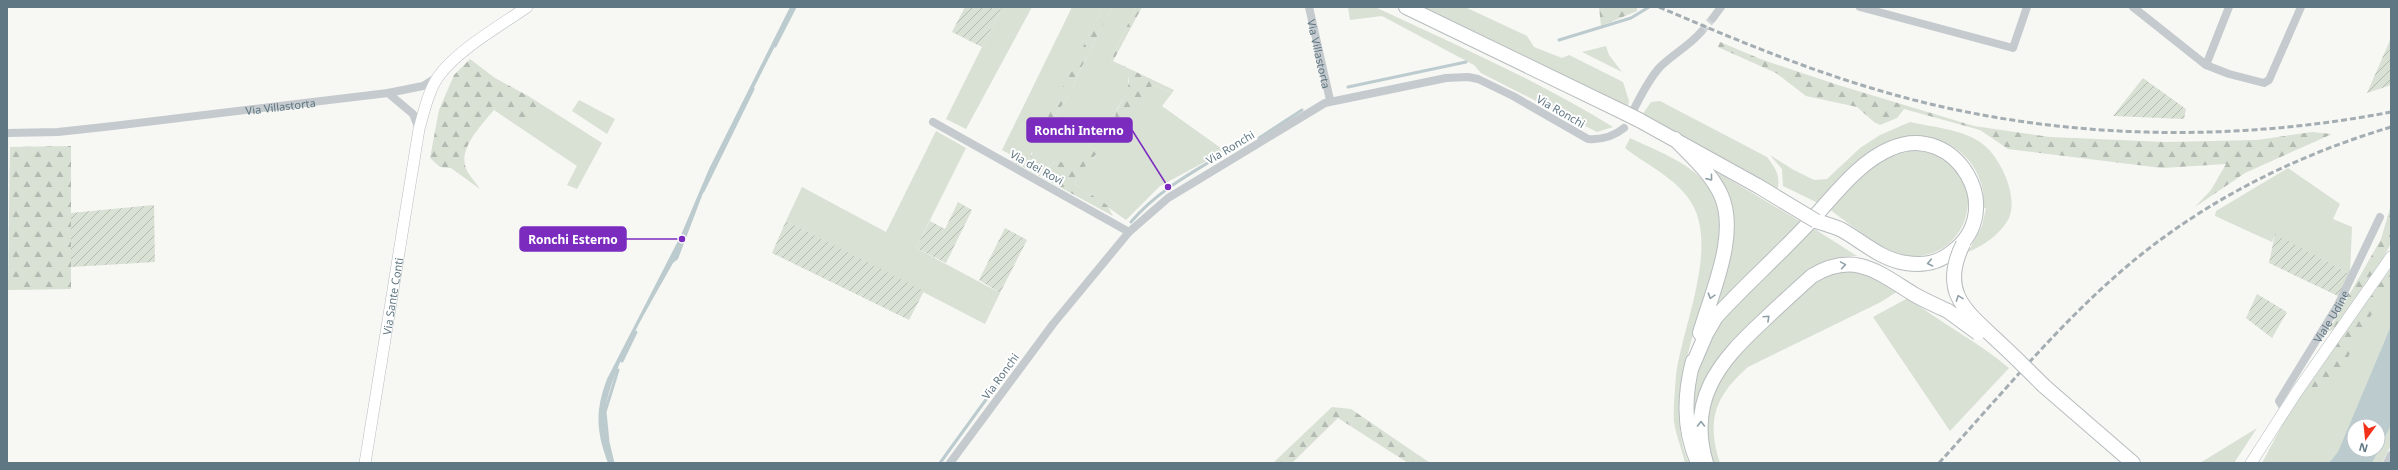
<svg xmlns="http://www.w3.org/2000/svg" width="2398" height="470" viewBox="0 0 2398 470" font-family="'Noto Sans',sans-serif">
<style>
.green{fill:#d9e0d4;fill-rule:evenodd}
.forest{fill:url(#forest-firs)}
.garden{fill:url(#garden-furrows)}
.water{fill:#bccbce;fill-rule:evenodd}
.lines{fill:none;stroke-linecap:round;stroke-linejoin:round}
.stream{stroke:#bccbce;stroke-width:3}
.street-tunnel{stroke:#d1d7d8;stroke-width:8;stroke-dasharray:8 4;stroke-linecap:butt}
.secondary-casing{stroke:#b6bec1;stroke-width:12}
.highway-casing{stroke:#b7bcbe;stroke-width:16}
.street{stroke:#c4cacd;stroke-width:8}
.secondary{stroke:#fff;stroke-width:11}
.highway{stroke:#fff;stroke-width:14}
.rail{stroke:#a4adb2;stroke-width:3;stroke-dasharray:6 3;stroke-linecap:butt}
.highway-bridge-casing{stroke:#b7bcbe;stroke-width:16;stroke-linecap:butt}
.highway-bridge{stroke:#fff;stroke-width:14}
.oneway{stroke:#8fa0a8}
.labels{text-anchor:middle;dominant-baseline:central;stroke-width:4;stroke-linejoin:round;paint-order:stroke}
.street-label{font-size:11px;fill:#5f7782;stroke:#fff}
.leader{fill:none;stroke:#7b2cbf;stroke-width:1.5}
.callout-dot{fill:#7b2cbf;stroke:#fff;stroke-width:1.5}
.callout{fill:#7b2cbf;stroke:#7b2cbf;stroke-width:1.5}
.callout-label{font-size:12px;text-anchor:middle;font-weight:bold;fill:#fff}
</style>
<defs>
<pattern id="forest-firs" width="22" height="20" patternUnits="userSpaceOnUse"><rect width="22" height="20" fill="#d9e0d4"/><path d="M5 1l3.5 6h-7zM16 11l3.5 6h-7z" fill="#b3bab1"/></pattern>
<pattern id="garden-furrows" width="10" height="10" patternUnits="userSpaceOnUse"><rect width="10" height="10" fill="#d9e0d4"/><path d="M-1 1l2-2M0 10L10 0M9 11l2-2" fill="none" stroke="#b3bab1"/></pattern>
</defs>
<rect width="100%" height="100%" fill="#f7f7f4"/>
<path class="green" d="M1002 7H1032L966 129 946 119Z
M1072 7H1103L1042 131 1047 133 1058 111 1072 91 1078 74 1112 7H1136L1110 62 1128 76V90L1116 111 1141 96 1153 85 1172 93 1162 106 1225 151 1160 186 1126 220 1075 184C1078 170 1086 164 1096 156L1092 143 1070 163 1055 162 1043 171 1033 163 1035 159 1032 152 1029 158 1022 161 1002 150Z
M1348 7H1375C1456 45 1537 80 1613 127L1597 132 1481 73 1474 65 1382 16 1350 20Z
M1423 7H1465L1527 36 1534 47 1562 58 1569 55 1623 82 1629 101 1628 107Z
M1606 46 1609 55 1622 72 1582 52Z
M530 97 602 143 577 189 567 185 577 166 494 110 496 107H537Z
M579 100 615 119 607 134 572 111Z
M1660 101 1767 157C1776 169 1781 176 1777 191L1640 118 1651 102Z
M1910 122C1932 127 1960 129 1980 142 2000 155 2020 198 2008 220 1999 235 1983 246 1968 252L1982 226 1986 208H1984C1983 202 1984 194 1982 187 1970 138 1913 124 1874 149 1855 161 1836 187 1820 204L1783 186 1782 169 1770 155 1792 169 1814 180 1827 179 1860 148 1880 135Z
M936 131 966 148 916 248 1000 293 985 324 786 221 802 187 886 232Z
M1630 138C1655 150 1686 161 1705 182 1718 196 1722 217 1721 236 1720 249 1714 264 1710 277 1695 329 1664 412 1689 463H1685C1682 450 1676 435 1674 422 1673 408 1675 390 1676 376 1682 325 1721 244 1689 199 1674 177 1645 164 1625 148Z
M1915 149C1922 151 1931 151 1938 154 1994 179 1967 271 1898 254 1883 250 1844 220 1829 209L1873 166 1884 157Z
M2288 168 2340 204 2333 219 2352 227 2350 274 2275 235 2272 242 2215 216 2216 211Z
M1712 169 1801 222 1713 313 1729 237Z
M1813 228 1857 256C1834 256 1819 263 1801 276L1802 278 1696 409 1692 406C1692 390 1695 371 1701 356 1716 314 1780 261 1813 228Z
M2391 268V445L2382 463H2262L2294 403ZM2354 426H2378V450H2354Z
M1836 270H1861L1898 291 1881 302 1748 367C1715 396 1706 421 1720 463H1713C1699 425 1711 389 1734 357 1744 342 1767 326 1781 313 1798 297 1814 279 1836 270Z
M1908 298C1941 323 1978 342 2009 368L1950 431 1873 317Z
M2257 428 2234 463H2200Z"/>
<path class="forest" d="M1103 7H1112L1078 74 1072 91 1058 111 1047 133 1041 131Z
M1136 7H1142L1113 61 1174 90 1172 93 1153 85 1118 120 1115 118C1117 103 1132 92 1128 76L1113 68 1110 62Z
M1599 7H1637V11L1601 26Z
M1720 42 1763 60 1838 85 1974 126 2050 137 2166 142 2257 140 2312 132 2332 134 2245 173 2195 207 2211 190 2226 164 2162 168 2008 149 1980 130 1904 109 1897 118 1880 125 1873 121 1857 107 1806 96 1776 73 1718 47Z
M470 59 495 78 530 97 537 107 534 115 528 123 496 107C485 122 460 145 465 165 466 173 476 182 480 189L451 168 440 167 430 158 439 110 454 75Z
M1092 143H1097L1100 147C1094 163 1080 165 1075 184L1107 205 1113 216 1010 160 1015 158 1022 161 1029 158 1037 147 1039 151 1033 163 1043 171 1055 162H1070Z
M71 146V289L8 290 10 147Z
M2391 205V243L2379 267 2334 329 2328 332 2381 239Z
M2391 268V285L2366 323 2345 363 2311 392 2310 383Z
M1332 407 1351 409 1430 463H1408L1338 418 1292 463H1273Z"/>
<path class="garden" d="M965 7H1002L982 47 952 32Z
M2391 38V85L2367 93Z
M2143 78 2186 109 2184 119 2113 116Z
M958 202 972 210 946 263 916 248 930 221 945 229Z
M154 205 155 262 71 267V213Z
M786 221 924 291 909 320 772 253Z
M1005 228 1027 240 1000 293 979 280Z
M2275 234 2350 274 2338 296 2269 263Z
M2257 294 2287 312 2272 338 2246 318Z"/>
<path class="water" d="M790 7H795L711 172 678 259 673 263C651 303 611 367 605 411 603 429 611 446 613 463H608C596 431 595 411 607 379L681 235 709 169Z
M2391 326V425L2372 463H2329L2338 452ZM2354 426H2378V450H2354Z"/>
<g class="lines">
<path class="stream" d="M1559 40 1631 18 1649 7
M775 46 795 7
M1348 87 1466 62
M1259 138 1302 110
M703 191 753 89
M1131 222C1155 194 1184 177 1216 158
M622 361 636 332
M613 463 608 442 605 412 618 370
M940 463 1006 372"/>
<path class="street-tunnel" d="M1701 32 1713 18"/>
<g class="secondary-casing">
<g id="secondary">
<path id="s4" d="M365 463 419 129C424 112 428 92 438 77 457 50 500 26 527 7"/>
<path d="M2251 463 2296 393 2391 257"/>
</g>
</g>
<g class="highway-casing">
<path id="highway" d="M1406 7 1625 113
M1639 120 1758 186
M1675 139C1691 156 1711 173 1721 195 1739 235 1711 294 1700 333
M1693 361C1684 395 1683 430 1698 463
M1691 369 1706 334 1716 317C1744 286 1776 258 1805 227 1831 200 1857 162 1892 148 1955 121 2009 210 1952 252 1938 263 1924 266 1906 263 1882 260 1863 242 1842 230 1834 226 1825 224 1816 221
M2044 386 2133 463
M1706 463C1687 400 1719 362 1762 322 1779 306 1795 291 1812 276 1855 250 1879 273 1915 295 1926 301 1937 306 1948 311"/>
</g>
<g class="street">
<path id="s1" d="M1309 7 1330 100"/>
<path d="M1860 7 2013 48 2027 7"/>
<path d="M2133 7 2206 65 2229 74 2264 83 2269 80 2301 7"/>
<path d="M1713 18 1721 7"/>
<path d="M2206 65 2229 7"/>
<path d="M388 93 413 114 419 129"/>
<path d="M1634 109C1641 95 1649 79 1660 67 1673 54 1689 46 1701 32"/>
<path d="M933 122 1129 232"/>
<path id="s2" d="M7 133 58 132 113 126 388 93 423 86 437 77"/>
<path id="s3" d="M2285 411 2279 401 2338 305 2380 217"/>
<path d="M950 463 1053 324 1129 232 1168 198 1325 103 1446 78 1468 77 1478 79 1513 96 1588 139C1602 140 1613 137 1624 128"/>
<path d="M2387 463 2391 455"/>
</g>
<use href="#secondary" class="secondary"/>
<use href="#highway" class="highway"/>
<path class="rail" d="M1659 7C1729 37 1798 66 1871 88 2039 139 2219 145 2391 112
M1939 463C2001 395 2061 321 2132 262 2208 199 2297 155 2391 127"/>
<g class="highway-bridge-casing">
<path id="highway-bridge" d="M1625 113 1639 120
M1758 186 1816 221
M1963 244C1938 295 1969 313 2002 345 2016 358 2030 372 2044 386
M1948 311 1978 333"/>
</g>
<use href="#highway-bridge" class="highway-bridge"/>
</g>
<defs><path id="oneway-chevron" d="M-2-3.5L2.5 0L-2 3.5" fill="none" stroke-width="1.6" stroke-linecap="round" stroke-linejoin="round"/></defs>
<g class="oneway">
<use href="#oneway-chevron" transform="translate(1710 178) rotate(51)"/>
<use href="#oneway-chevron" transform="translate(1930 263) rotate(168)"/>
<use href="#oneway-chevron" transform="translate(1843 265) rotate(-9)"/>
<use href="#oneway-chevron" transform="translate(1711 296) rotate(107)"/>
<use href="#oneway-chevron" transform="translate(1959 298) rotate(-110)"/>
<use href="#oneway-chevron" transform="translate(1767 318) rotate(-43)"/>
<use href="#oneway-chevron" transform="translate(1701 424) rotate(-90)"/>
</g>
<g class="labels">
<g class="street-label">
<text stroke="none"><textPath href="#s1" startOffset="48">Via Villastorta</textPath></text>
<text stroke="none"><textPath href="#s2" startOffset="275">Via Villastorta</textPath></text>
<text transform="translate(1561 111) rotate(30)">Via Ronchi</text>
<text transform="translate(1230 147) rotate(-31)">Via Ronchi</text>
<text transform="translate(1037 167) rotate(29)">Via dei Rovi</text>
<text stroke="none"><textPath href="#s4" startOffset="169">Via Sante Conti</textPath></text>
<text stroke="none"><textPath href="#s3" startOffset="111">Viale Udine</textPath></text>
<text transform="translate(1000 376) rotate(-54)">Via Ronchi</text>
</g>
</g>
<path class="leader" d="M1168 187L1132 130M682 239L626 239"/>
<g class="callout-dot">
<circle cx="1168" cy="187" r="4"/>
<circle cx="682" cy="239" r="4"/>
</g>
<g class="callout">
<rect x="1027" y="118" width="105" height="24" rx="4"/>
<rect x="520" y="227" width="106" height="24" rx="4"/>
</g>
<g class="callout-label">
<text x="1079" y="135">Ronchi Interno</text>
<text x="573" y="244">Ronchi Esterno</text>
</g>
<rect width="2398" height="470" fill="none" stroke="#5f7782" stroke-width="16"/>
<g transform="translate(2366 438) rotate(195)"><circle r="19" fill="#ffffff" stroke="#bfc9cd"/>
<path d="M0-3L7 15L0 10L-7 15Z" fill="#f33118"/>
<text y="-6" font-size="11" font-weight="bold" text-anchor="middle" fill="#5f7782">N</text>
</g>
</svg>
